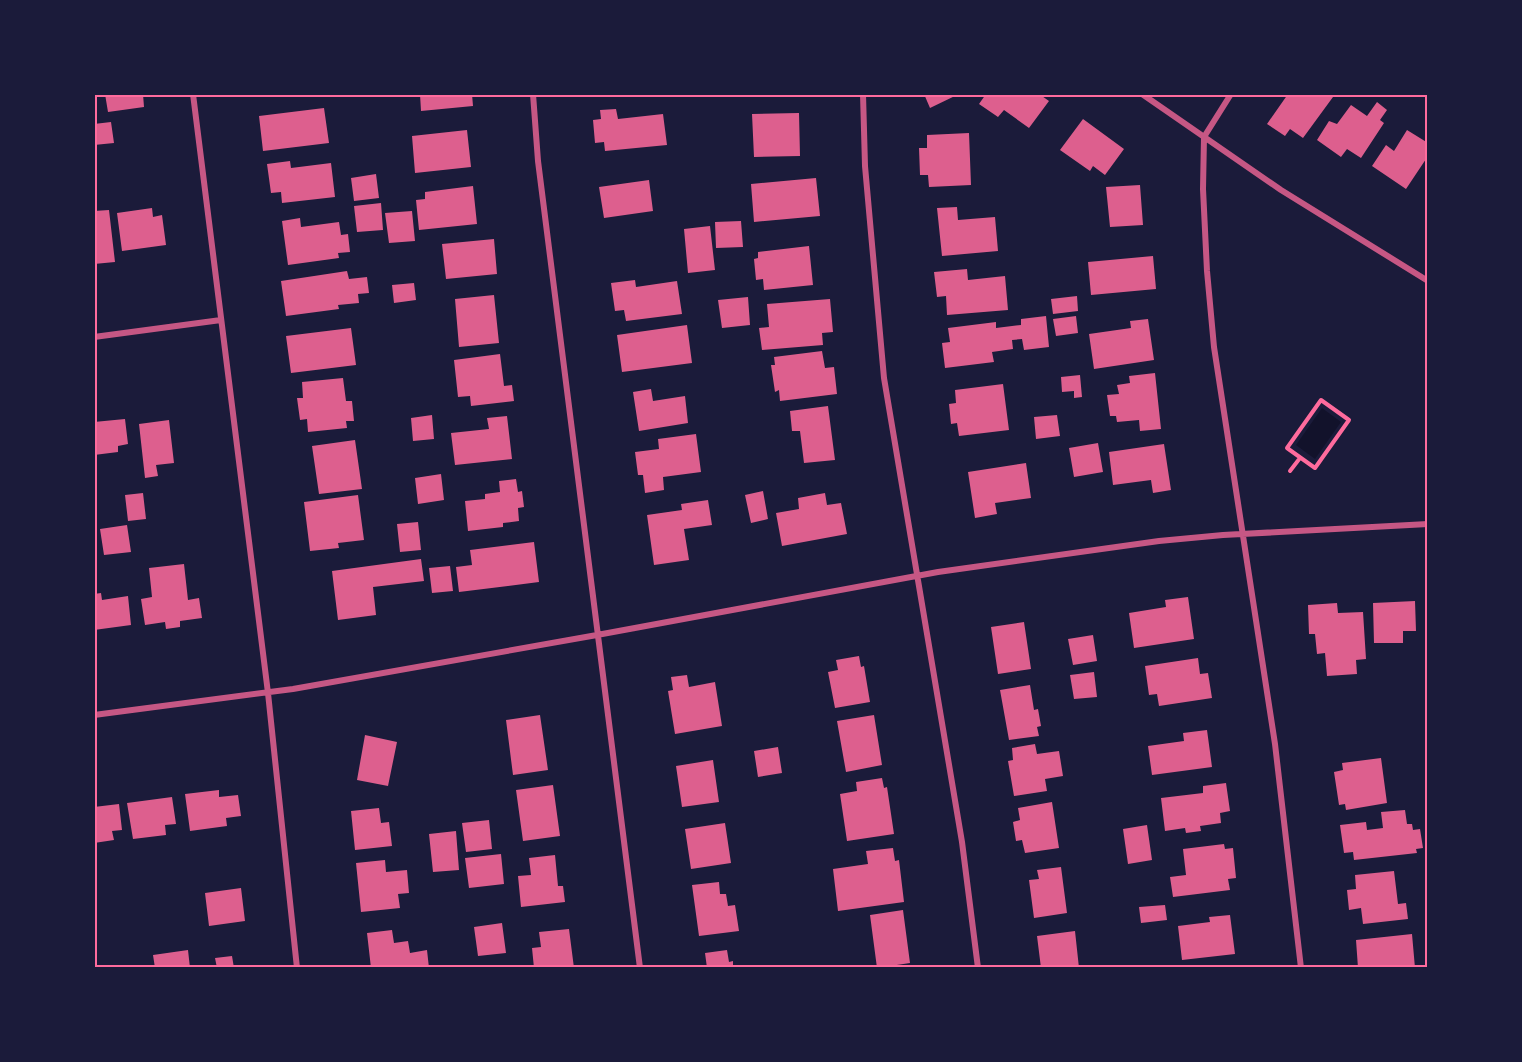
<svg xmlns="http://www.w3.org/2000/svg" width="1522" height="1062" viewBox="0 0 1522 1062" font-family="'Source Serif 4',serif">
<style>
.water{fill:#12122b}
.building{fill:#dd5f8e}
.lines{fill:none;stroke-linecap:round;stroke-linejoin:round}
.path{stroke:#ff6b9d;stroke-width:4}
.minor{stroke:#c65784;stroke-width:6}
.neatline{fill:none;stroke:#ff6b9d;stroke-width:2}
</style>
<rect width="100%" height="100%" fill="#1b1b3a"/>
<path class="water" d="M1322 408 1341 422 1315 459 1296 445Z"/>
<path class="building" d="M105 94H143L144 107 108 112Z
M420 94H472L473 106 421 111Z
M924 94H959L930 108Z
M986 94H1039L1049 101 1029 128 1004 110 998 117 979 104Z
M1288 94H1329L1333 97 1303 138 1290 129 1285 136 1267 124Z
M1377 102 1387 110 1380 120 1384 123 1361 158 1347 149 1341 157 1317 140 1329 121 1337 124 1351 105 1367 116Z
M324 108 329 143 263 151 259 116Z
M616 109 618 119 663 114 667 145 605 151 604 142 595 143 593 120 601 119 600 110Z
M799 113 800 156 754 157 752 114Z
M1083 119 1124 149 1105 175 1093 166 1090 171 1060 150Z
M111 122 114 143 94 145V124Z
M467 130 471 167 415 173 412 136Z
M1407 130 1428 143V156L1406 189 1372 166 1386 145 1394 151Z
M969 133 971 185 929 187 928 175H920L919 148H927V135Z
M290 161 291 168 331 163 335 197 282 203 281 192 271 193 267 164Z
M376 174 379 198 354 201 351 178Z
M816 178 820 216 754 222 751 184Z
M649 180 653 211 604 218 599 187Z
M1140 185 1143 225 1110 227 1106 187Z
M473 186 477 224 419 230 416 200 425 199V192Z
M381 203 383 230 357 232 354 206Z
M957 207 958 220 995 217 998 251 942 256 937 208Z
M152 208 153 217 162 215 166 245 122 251 117 213Z
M109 210 115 262 94 264V211Z
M412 211 415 241 389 243 385 213Z
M300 218 301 227 339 222 341 235 348 234 350 252 338 253 339 258 288 265 282 221Z
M741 221 743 247 716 248 715 222Z
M710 226 715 270 688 273 684 229Z
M494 239 497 274 446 279 442 244Z
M809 246 813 285 764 290 763 279 756 280 754 259 758 258V252Z
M1153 256 1156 289 1091 295 1088 262Z
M967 269 968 280 1005 276 1008 310 947 315 946 296 937 297 934 272Z
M347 271 349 279 367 277 369 293 358 294 359 303 338 305 339 309 286 316 281 281Z
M635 280 636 287 677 281 682 314 626 321 624 310 615 311 611 283Z
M414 283 416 300 394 303 392 285Z
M494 295 499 343 459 347 455 299Z
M1077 296 1078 311 1053 314 1051 299Z
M748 297 750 325 722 328 718 300Z
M830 299 833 332 822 333 823 345 762 350 759 328 769 327 767 304Z
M1046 316 1049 347 1024 350 1022 339 1012 340 1013 349 992 352 994 362 945 368 942 343 950 342 948 328 996 322V328L1021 325V319Z
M1076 316 1078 333 1056 336 1053 319Z
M1148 319 1154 360 1094 369 1089 334 1131 328 1130 321Z
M687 325 692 363 622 372 617 335Z
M351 328 356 365 291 373 286 336Z
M822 351 825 368 834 367 837 394 780 401 779 390 775 392 771 365H775L774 357Z
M500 354 504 386 512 385 514 401 471 406 470 396 458 397 454 360Z
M1155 373 1161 429 1140 431 1139 420 1117 422 1116 416H1110L1107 395 1119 394 1117 385 1130 383 1129 376Z
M1080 375 1082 397 1074 398V391L1062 392 1061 377Z
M343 378 346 401H352L354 421H346L347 428 308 432 307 419 300 420 297 398H303L302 382Z
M1003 384 1009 430 959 436 957 423 951 424 949 404 956 403 955 390Z
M651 389 653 401 685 396 688 423 639 431 633 392Z
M828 406 835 460 804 463 800 431H792L790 411Z
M432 415 434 439 413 441 411 418Z
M1057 415 1060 436 1036 439 1034 417Z
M507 416 512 459 455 465 451 433 489 429 487 418Z
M125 419 128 444 118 446V452L94 455V422Z
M169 420 174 463 156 465 158 476 145 478 139 424Z
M696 434 701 472 663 477 664 490 645 493 643 475H638L635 452 659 449 658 439Z
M355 440 362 489 319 494 312 446Z
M1098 443 1103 472 1074 477 1069 448Z
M1164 444 1171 490 1153 493 1151 480 1113 485 1109 452Z
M1026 463 1031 498 995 503 997 514 975 518 968 472Z
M441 474 444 500 418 504 415 478Z
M516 479 518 492 522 491 524 507 518 508 519 521 503 523V527L468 531 465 501 485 499V494L500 492 499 481Z
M763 491 768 519 751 523 745 495Z
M143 493 146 519 128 521 125 495Z
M825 493 827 505 841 503 847 534 782 546 776 513 799 509 798 498Z
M358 495 364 540 338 543 339 548 310 551 304 502Z
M708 500 712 525 684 529 689 560 654 565 647 515 682 510 681 504Z
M418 522 421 550 400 552 397 524Z
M127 525 131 552 104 555 100 529Z
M534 542 539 582 459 592 456 567 472 565 470 550Z
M421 559 424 581 373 587 376 615 338 620 332 571Z
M184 564 188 600 199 598 202 618 180 621V627L166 629 165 622 145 625 141 599 152 597 149 568Z
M450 566 453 591 432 593 429 568Z
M101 593 102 600 128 596 131 625 94 630V594Z
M1188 597 1194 639 1134 648 1129 613 1166 607 1165 600Z
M1415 601 1416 631H1403V643H1374L1373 603Z
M1337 603 1338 613 1363 612 1366 659 1356 660 1357 674 1327 676 1325 653 1317 654 1315 634H1309L1308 605Z
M1024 622 1031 669 998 674 991 627Z
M1093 635 1097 661 1073 665 1068 639Z
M859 656 861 667 864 666 870 702 835 708 828 672 838 670 836 660Z
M1198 658 1200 674 1208 673 1212 698 1159 706 1157 694 1149 695 1145 666Z
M1094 672 1097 697 1074 699 1070 675Z
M687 675 689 687 715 682 722 726 675 734 668 691 673 690 671 677Z
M1030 685 1034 710 1038 709 1041 726 1037 727 1039 736 1009 740 1000 690Z
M540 715 548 770 513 775 506 720Z
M874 715 882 765 846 772 837 721Z
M1207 730 1212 767 1152 775 1148 746 1184 741 1183 733Z
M365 735 397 742 388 786 357 780Z
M1035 744 1037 754 1059 751 1063 776 1045 779 1047 791 1014 796 1008 761 1013 760 1012 748Z
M778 747 782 773 758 777 754 751Z
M1381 758 1387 803 1346 810 1345 804 1339 805 1334 772 1343 770 1342 763Z
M713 760 719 802 682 807 676 766Z
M882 778 884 788 887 787 894 834 847 841 840 794 857 791 856 782Z
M1226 783 1230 811 1220 813 1221 823 1200 826 1201 831 1186 833 1185 828 1165 831 1161 798 1203 793V786Z
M553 785 560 836 523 841 516 790Z
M219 790V797L238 795 241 816 226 818 227 826 190 831 185 794Z
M172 797 176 824 165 825 166 835 133 839 127 803Z
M1052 802 1059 848 1025 853 1022 840 1016 841 1013 822 1020 820 1018 808Z
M119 804 122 830 112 831 114 840 94 843V807Z
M379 808 381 823 389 822 392 846 355 850 351 811Z
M1405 810 1407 824H1412L1413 830 1420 829 1423 848 1416 849 1417 853 1354 860 1353 852 1344 853 1340 825 1366 822 1367 830 1383 828 1381 812Z
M489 820 492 849 466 852 462 823Z
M725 823 731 863 691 869 685 829Z
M1147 825 1152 860 1128 864 1123 829Z
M456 831 459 870 433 872 429 834Z
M1224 844 1225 849 1233 848 1236 878 1228 879 1230 890 1173 897 1170 877 1186 875 1183 849Z
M893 848 895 861 899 860 904 902 838 911 833 869 868 864 866 851Z
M501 854 504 884 469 888 465 858Z
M555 855 558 886H563L565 902 521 907 518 876 531 875 529 858Z
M385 860 386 872 407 870 409 893 398 894 400 908 361 912 356 863Z
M1061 867 1067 913 1034 918 1029 880 1039 879 1037 870Z
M1394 871 1398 904 1406 903 1408 919 1363 924 1361 908 1349 910 1347 890 1356 889 1355 875Z
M719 882 720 894H726L728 906 735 905 739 931 699 936 692 885Z
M241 888 245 921 209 926 205 893Z
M1165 905 1167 920 1141 923 1139 907Z
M903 910 910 963 877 968 870 915Z
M1230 915 1235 954 1182 960 1178 926 1210 922 1209 917Z
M502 923 506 953 478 956 474 927Z
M569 929 574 968H534L532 948 541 947 539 932Z
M392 930 394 943 408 941 410 953 427 950 429 968H371L367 933Z
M1075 931 1079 968H1041L1037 936Z
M1412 934 1415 968H1358L1356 940Z
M188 950 190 968H155L153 955Z
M727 950 729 962 733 961V968H707L705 953Z
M232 956 234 968H217L215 958Z"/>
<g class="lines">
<path class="path" d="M1321 400 1349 420 1315 468 1287 448Z
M1290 471 1300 458"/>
<path class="minor" d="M193 94 268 693 297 968
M533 94 538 161 640 968
M863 94 865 166 884 378 962 842 978 968
M1142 94 1281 190 1428 281
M1231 94 1204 137 1203 189 1207 271 1214 347 1275 744 1301 968
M94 337 221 320
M94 715 293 689 597 635 938 572 1159 541 1223 535 1428 524"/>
</g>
<rect width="1522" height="1062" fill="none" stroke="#1b1b3a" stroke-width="192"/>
<rect x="96" y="96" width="1330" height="870" class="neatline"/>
</svg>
